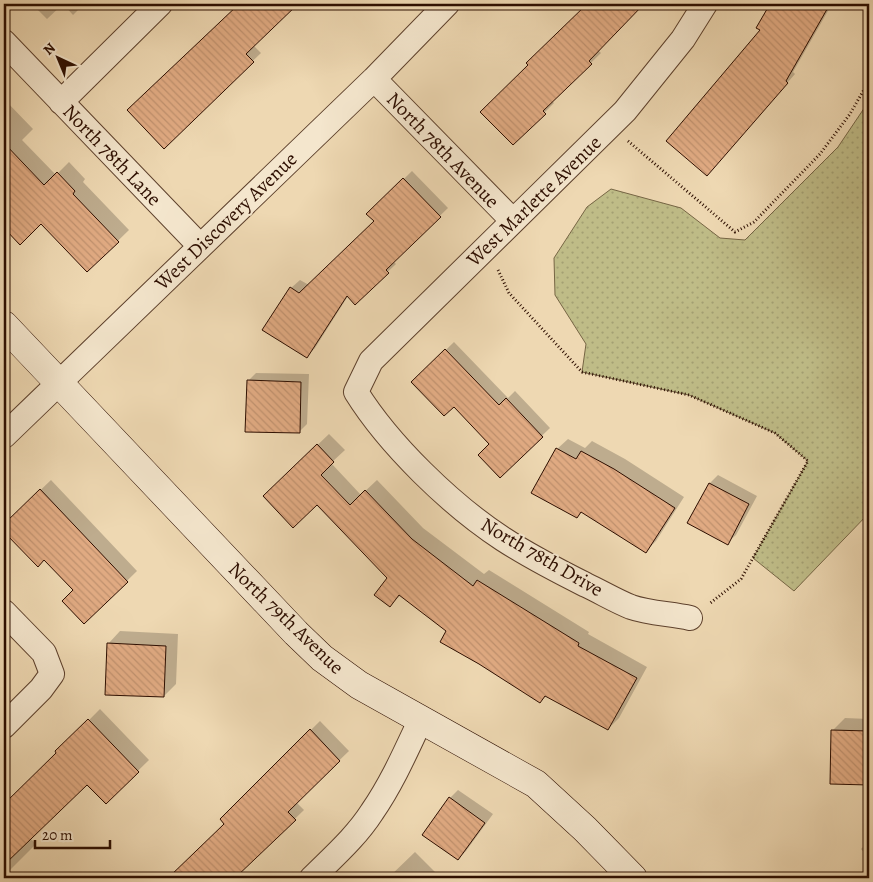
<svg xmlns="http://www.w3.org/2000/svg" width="873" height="882" viewBox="0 0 873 882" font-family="Alegreya,serif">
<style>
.grass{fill:url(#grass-dots);stroke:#766544}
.shadow{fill:#0003}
.building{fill:url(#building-back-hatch);stroke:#2d0e00}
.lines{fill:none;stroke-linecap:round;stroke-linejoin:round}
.street-casing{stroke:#5d402c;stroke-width:26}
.secondary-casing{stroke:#2d0e00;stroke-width:29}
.path{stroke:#2d0e00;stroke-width:3;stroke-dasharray:1 2.5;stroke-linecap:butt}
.street{stroke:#f4e6cd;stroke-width:24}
.secondary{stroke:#f4e6cd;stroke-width:28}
.labels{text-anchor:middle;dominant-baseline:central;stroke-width:4;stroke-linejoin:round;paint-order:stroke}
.street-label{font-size:20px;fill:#2d0e00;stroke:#f4e6cd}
</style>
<defs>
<pattern id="grass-dots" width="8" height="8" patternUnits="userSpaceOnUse" patternTransform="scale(1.25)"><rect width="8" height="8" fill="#bfbc87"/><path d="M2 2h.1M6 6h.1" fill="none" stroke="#a4a073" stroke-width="1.8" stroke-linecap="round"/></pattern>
<pattern id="building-back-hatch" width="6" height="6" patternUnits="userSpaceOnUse" patternTransform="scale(1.25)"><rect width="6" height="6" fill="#e0aa82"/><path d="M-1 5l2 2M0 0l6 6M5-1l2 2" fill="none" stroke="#c0916e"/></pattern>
</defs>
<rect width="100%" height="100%" fill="#eed8b2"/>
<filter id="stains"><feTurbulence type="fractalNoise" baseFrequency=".004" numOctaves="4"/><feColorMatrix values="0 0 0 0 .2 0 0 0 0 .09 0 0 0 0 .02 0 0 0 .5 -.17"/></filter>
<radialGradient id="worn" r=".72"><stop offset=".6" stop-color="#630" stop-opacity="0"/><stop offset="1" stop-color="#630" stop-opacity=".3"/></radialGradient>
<path class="grass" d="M869 101V513L794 591 753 558 808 461 775 433 689 395 582 372 586 344 555 295 554 258 587 207 611 189 681 208 720 238 745 240 838 147Z"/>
<path class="shadow" d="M32 4H84L73 15 63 4 47 19Z
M235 4H296L253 45 261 53 164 147 234 9 232 7Z
M580 4H643L598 50 601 53 552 101 554 103 513 144 530 65 584 8Z
M771 4H832L793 72 795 74 715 166 762 30 758 27Z
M4 99 33 129 22 140 56 175 69 162 85 179 83 182 129 230 87 271 41 223 20 243 4 226V199L5 198 4 196Z
M412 171 448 208 393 261 396 264 355 303 348 296 315 348 306 357 264 330 291 288 300 280 309 285 375 221 368 214Z
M454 342 508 398 515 391 550 428 500 476 491 444 454 405 413 382Z
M256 373 309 374 307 424 299 432 248 381Z
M329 434 345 450 331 463 361 495 377 480 423 528 484 574 489 570 589 632 588 634 647 667 619 718 608 729 547 695 540 702 401 595 390 605 389 578 317 503 264 496Z
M568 439 585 448 592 441 625 459 684 497 656 541 645 552 583 511 577 517 557 449Z
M718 475 757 496 736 535 727 543 689 522 710 483Z
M51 480 137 571 84 623 75 590 44 558 38 565 4 530V525Z
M120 631 178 634 176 684 164 696 108 644Z
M100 709 149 760 106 802 87 783 30 838 36 844 4 876V806Z
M845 718 869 719V784L832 783V731Z
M320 721 349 751 296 802 304 810 234 878H164L167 875 170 878 226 824 221 819Z
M458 790 493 814 466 851 458 859 424 835 450 798Z
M869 841V858L861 849Z
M415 852 441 878H388Z"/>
<path class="building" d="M239 4H298L246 54 254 62 164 149 127 110Z
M587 4H644L589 61 592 64 543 111 546 114 513 145 480 112 528 65 526 63Z
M770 4H830L786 81 788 83 707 176 666 141 760 30 756 28Z
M4 143 44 185 57 172 75 191 73 194 119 242 87 272 41 224 20 245 4 228Z
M403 178 441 217 386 270 389 273 355 305 347 296 307 358 262 330 290 287 299 293 374 221 366 214Z
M445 349 499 405 506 398 543 437 500 478 478 455 489 444 454 407 444 416 411 382Z
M247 380 301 382 300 433 245 432Z
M317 444 334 462 321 475 350 505 365 490 412 539 473 586 477 580 579 643 578 646 637 678 608 730 545 696 540 703 479 664 440 642 446 631 399 595 390 607 374 595 387 578 317 505 293 528 263 496Z
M556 448 576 459 581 451 614 469 675 508 646 553 581 512 577 518 531 493Z
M709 483 749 504 728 545 687 523Z
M40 489 128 582 84 624 62 601 73 590 44 560 38 567 4 532V524Z
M107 643 166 646 164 697 105 695Z
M88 719 139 772 106 804 87 785 4 865V804L56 753 55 751Z
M310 729 340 761 288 812 296 820 235 878H168L224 824 220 819Z
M831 730 869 731V785L830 784Z
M449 797 485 823 458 860 422 835Z"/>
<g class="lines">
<g class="street-casing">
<path id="street" d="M4 42 200 246
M374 79 513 221
M61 102 160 4
M4 436 374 79 447 4
M4 612 44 653 52 674 41 689 4 726
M690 618C672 614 648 613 631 607 616 601 601 592 586 585 558 571 529 556 503 539 451 505 389 445 356 392L371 361 625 111 683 39 705 4
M312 878C333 857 356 837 372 812 392 783 406 751 421 719"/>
</g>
<g class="secondary-casing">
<path id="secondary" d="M4 325 296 633 322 658 359 685 536 784 585 829 633 878"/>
</g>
<path class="path" d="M628 141 735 232 754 222 820 154 850 114 869 81
M498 270 509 293 582 372 689 395 775 433 808 461 741 579 709 604"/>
<use href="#street" class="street"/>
<use href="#secondary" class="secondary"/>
</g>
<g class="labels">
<g class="street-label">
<text transform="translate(443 150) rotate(46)">North 78th Avenue</text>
<text transform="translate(112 155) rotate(46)">North 78th Lane</text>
<text transform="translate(534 201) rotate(-44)">West Marlette Avenue</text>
<text transform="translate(226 221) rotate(-44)">West Discovery Avenue</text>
<text transform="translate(542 557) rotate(30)">North 78th Drive</text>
<text transform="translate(286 618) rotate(44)">North 79th Avenue</text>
</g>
</g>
<rect width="873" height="882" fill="none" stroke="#eed8b2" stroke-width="20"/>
<rect x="5" y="5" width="863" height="872" fill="none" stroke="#2d0e00" stroke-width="2.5"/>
<rect x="10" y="10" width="853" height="862" fill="none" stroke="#2d0e00"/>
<g transform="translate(58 58) rotate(316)" stroke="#f4e6cd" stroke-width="4" paint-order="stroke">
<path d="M0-4L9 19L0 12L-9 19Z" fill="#2d0e00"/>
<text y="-8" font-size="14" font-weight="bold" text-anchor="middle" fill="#2d0e00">N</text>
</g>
<path d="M35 840v8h75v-8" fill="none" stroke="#2d0e00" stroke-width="2.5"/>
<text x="42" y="840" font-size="15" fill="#2d0e00" stroke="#f4e6cd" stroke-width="4" paint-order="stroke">20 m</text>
<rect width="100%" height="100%" filter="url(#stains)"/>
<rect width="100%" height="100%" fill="url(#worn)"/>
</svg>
